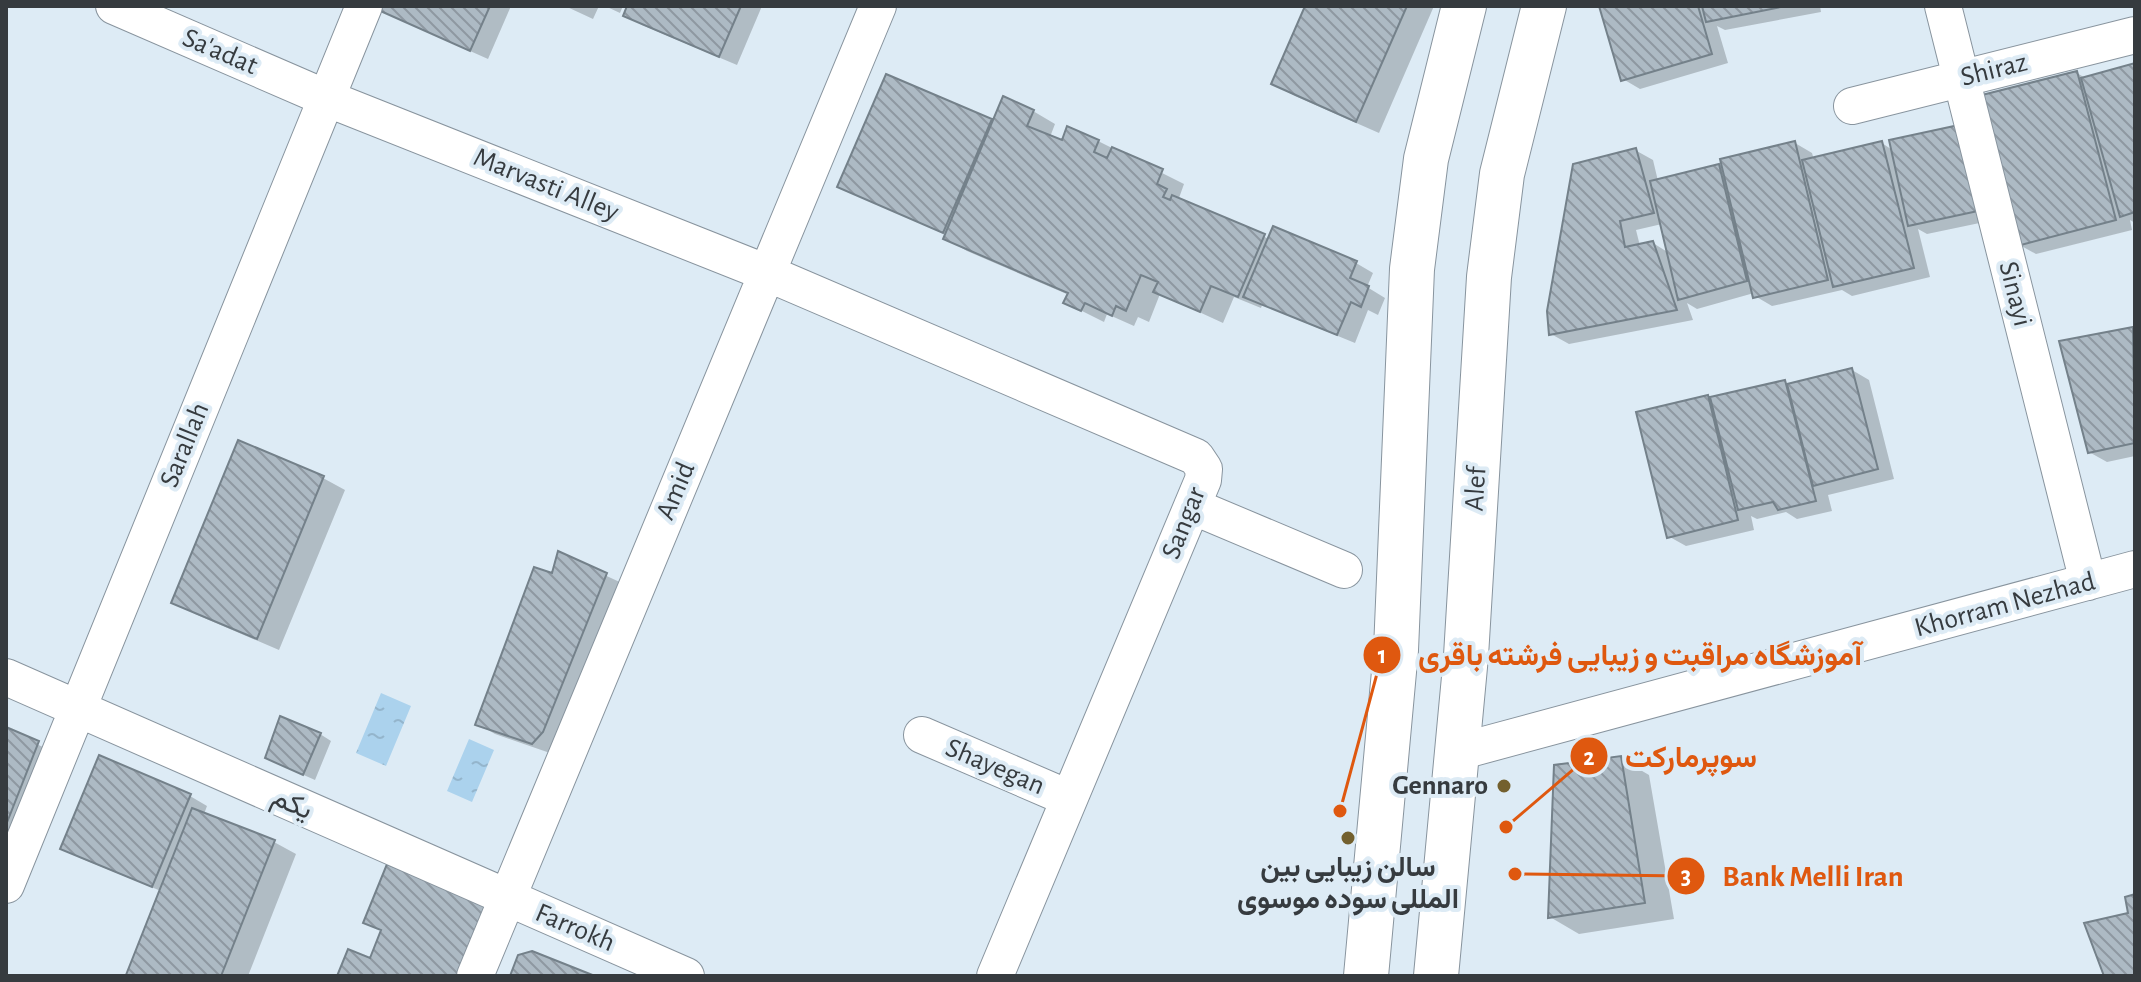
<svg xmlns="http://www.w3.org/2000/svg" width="2141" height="982" viewBox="0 0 2141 982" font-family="'Alegreya Sans',Vazirmatn,sans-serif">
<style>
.water{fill:url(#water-ripples)}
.shadow{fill:#0003;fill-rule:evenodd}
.building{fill:url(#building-back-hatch);stroke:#74818a;stroke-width:2}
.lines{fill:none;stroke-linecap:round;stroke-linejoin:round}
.minor-casing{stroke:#88949e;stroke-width:38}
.major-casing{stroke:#88949e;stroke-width:46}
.minor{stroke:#fff;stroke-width:36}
.major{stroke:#fff;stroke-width:44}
.poi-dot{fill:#73602e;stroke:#ddebf5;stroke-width:3}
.labels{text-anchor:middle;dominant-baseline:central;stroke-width:8;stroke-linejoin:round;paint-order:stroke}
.street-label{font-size:28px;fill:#363b3f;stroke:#ddebf5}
.poi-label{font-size:28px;font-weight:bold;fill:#363b3f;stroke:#ddebf5;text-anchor:end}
.leader{fill:none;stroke:#df580f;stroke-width:3}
.callout-dot{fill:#df580f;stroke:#ddebf5;stroke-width:3}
.mark-label{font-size:24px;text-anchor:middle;font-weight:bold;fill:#fff}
.callout-label{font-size:30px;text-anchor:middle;font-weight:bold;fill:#df580f;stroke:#ddebf5;stroke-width:8;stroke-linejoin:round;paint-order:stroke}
</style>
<defs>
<pattern id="water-ripples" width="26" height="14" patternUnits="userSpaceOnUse" patternTransform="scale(2)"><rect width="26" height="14" fill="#abd2ed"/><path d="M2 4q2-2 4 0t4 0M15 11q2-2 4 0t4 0" fill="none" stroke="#94b5cc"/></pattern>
<pattern id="building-back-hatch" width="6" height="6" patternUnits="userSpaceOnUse" patternTransform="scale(2)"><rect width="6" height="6" fill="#adbac4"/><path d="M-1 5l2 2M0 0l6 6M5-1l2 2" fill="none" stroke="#8e98a1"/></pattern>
</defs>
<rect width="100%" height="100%" fill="#ddebf5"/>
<path class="water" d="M381 693 411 706 386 766 356 753Z
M469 739 494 750 472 802 447 791Z"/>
<path class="shadow" d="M380 6H511L488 59 396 18Z
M565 6H599L593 19Z
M605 6H623L620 13Z
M629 6H762L737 65 642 25 625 15Z
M1305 6H1434L1379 133 1295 96 1273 84Z
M1601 6H1820L1821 12 1725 30 1717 26 1728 63 1640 89 1623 79Z
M2135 65V223L2130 220 2132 230 2036 254 2018 244 2077 73 2087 79Z
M1033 111 1055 124 1050 137 1063 142 1098 141 1184 184 1179 198 1269 239 1356 263 1373 273 1367 287 1385 298 1378 315 1368 310 1355 343 1262 305 1261 308 1234 297 1223 323 1160 294 1149 322 1138 317 1134 326 1107 314 1104 322 1066 303 1069 295 967 251 945 238 947 235 840 186 991 121 994 123Z
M1795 143 1812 153 1814 160 1882 143 1994 220 1927 234 1918 229 1930 277 1852 296 1842 290 1772 306 1755 296 1754 293 1697 309 1687 303 1693 320 1569 344 1551 334 1635 150 1653 160 1658 181 1723 165ZM1662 224 1669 253 1653 243 1640 246 1636 230Z
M2133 329 2135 330V456L2107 462 2089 452Z
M1852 370 1869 380 1894 479 1828 495 1832 511 1797 519 1786 512 1757 519 1751 516 1754 530 1686 546 1668 536 1707 397 1710 399 1785 382 1790 385Z
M323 478 345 490 279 650 195 614 173 602Z
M559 554 624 584 550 753 495 734 478 724 554 575Z
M6 729 55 753 6 843Z
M320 734 331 741 315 780 279 764Z
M1620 758 1649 775 1674 919 1579 934 1550 917Z
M190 796 207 806 204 814 274 842 296 854 248 976H133L161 891 80 858 63 848Z"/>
<path class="building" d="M378 6H490L470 51 376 9Z
M627 6H741L719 57 623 16Z
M1305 6H1407L1356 122 1271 84Z
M1599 6H1698L1712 54 1621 81Z
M1702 6H1786L1706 22Z
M2135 63V212L2120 217 2081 78Z
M2077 71 2116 220 2017 246 1978 96Z
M886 74 992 119 943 233 837 187Z
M1003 96 1034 110 1027 126 1062 140 1067 126 1099 140 1094 152 1107 158 1112 147 1163 169 1157 184 1167 189 1163 197 1170 200 1172 195 1265 234 1238 297 1211 286 1200 312 1153 292 1158 282 1141 275 1126 311 1116 306 1112 316 1085 303 1081 311 1063 303 1068 293 943 239Z
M1959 125 1978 211 1908 226 1889 140Z
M1795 141 1828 280 1753 298 1720 159Z
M1882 141 1914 268 1833 287 1802 160Z
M1636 148 1654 213 1620 221 1625 247 1653 241 1677 310 1549 335 1547 311 1573 164Z
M1719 164 1747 281 1678 300 1650 181Z
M1273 226 1357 261 1350 278 1369 286 1361 307 1351 302 1337 335 1243 297Z
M2133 327 2135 443 2088 453 2059 341Z
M1852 368 1878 469 1813 486 1787 384Z
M1785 380 1816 501 1778 510 1773 502 1738 510 1710 397Z
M1708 395 1738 520 1667 538 1636 412Z
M238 440 324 476 257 639 171 603Z
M558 551 607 573 543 732 532 744 475 725 534 567 552 573Z
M280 716 321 733 303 775 265 758Z
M6 727 39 741 6 825Z
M99 755 191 794 152 887 60 849Z
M1621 756 1645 903 1548 918 1554 765Z
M192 808 275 840 221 976H130L126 975Z
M387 864 487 904 458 976H337L348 949 370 958 381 930 363 923Z
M2135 894V976H2104L2084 923 2128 913 2125 897Z
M532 951 595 976H510L518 955Z"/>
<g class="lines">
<g class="minor-casing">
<path id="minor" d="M114 6 326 98 767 273 1196 457 1204 469 1203 480 995 976
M1943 6 2088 582
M1852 106 2135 35
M1192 506 1344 570
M6 677 686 976
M922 735 1068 798
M1458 752 2135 569
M6 885 364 6
M475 976 878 6"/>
</g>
<g class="major-casing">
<path id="major" d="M1366 976 1396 650 1412 269 1426 159 1464 6
M1436 976 1466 656 1489 277 1502 174 1544 6"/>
</g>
<use href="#minor" class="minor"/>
<use href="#major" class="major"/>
</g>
<g class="poi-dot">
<circle cx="1504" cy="786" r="8"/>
<circle cx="1348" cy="838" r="8"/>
</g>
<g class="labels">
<g class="street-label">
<text transform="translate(220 52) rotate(23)">Sa'adat</text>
<text transform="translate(1994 70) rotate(-14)">Shiraz</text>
<text transform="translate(546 185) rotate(22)">Marvasti Alley</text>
<text transform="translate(2015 294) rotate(76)">Sinayi</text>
<text transform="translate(185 445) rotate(-68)">Sarallah</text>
<text transform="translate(1476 489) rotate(-86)">Alef</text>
<text transform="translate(676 491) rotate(-67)">Amid</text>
<text transform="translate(1184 523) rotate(-68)">Sangar</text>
<text transform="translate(2005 605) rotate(-15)">Khorram Nezhad</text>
<text transform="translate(995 767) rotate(23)">Shayegan</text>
<text transform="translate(292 804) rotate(24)">یکم</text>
<text transform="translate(575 928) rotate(23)">Farrokh</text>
</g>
<g class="poi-label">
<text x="1488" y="786">Gennaro</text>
<text x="1348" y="868" text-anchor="middle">سالن زیبایی بین<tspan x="1348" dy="32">المللی سوده موسوی</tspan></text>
</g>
</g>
<path class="leader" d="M1340 811L1382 655M1506 827L1589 756M1515 874L1686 876"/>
<g class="callout-dot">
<circle cx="1340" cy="811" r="8"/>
<circle cx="1506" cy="827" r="8"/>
<circle cx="1515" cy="874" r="8"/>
<circle cx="1382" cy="655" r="20"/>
<circle cx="1589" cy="756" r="20"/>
<circle cx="1686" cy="876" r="20"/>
</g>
<g class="mark-label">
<text x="1382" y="663">1</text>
<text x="1589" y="765">2</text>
<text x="1686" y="884">3</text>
</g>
<g class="callout-label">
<text x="1640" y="665">آموزشگاه مراقبت و زیبایی فرشته باقری</text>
<text x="1691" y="767">سوپرمارکت</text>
<text x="1813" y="886">Bank Melli Iran</text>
</g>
<rect width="2141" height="982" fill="none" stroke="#363b3f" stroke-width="16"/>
</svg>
